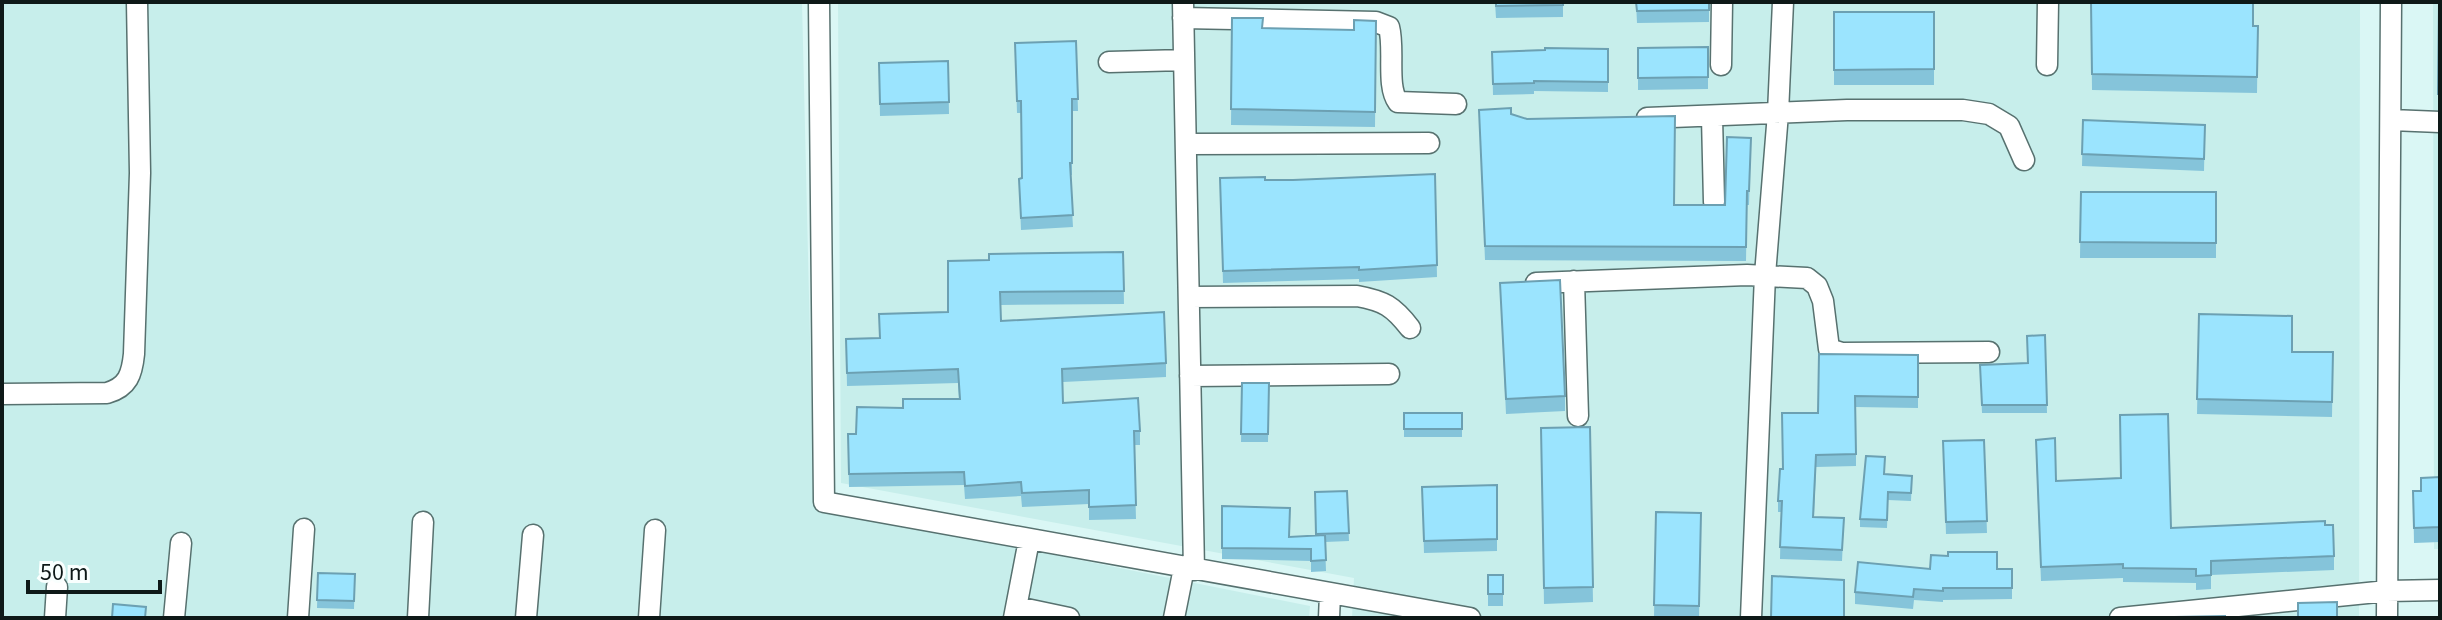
<svg xmlns="http://www.w3.org/2000/svg" width="2442" height="620" viewBox="0 0 2442 620" font-family="'Source Sans 3',sans-serif">
<style>
.built{fill:#c7eeeb}
.lines{fill:none;stroke-linecap:round;stroke-linejoin:round}
.minor-casing{stroke:#57716f;stroke-width:23}
.minor{stroke:#fff;stroke-width:20}
.wall{fill:#85c4da}
.building{fill:#9be4fe;stroke:#6ca0b2;stroke-width:2}
</style>
<rect width="100%" height="100%" fill="#daf7f5"/>
<path class="built" d="M2 2H802L814 507 1310 606 1309 618H2Z
M838 2H2360L2359 618H1352L1354 578 841 483Z
M2433 2H2440V549H2434Z"/>
<g class="lines">
<g class="minor-casing">
<path id="minor" d="M819 2 824 502 1470 618
M1183 2 1194 570
M1183 18 1376 22 1389 27C1395 49 1386 86 1398 102L1456 104
M1109 62 1184 60
M1721 65 1722 2
M2047 65 2048 2
M1712 117 1714 202
M1647 118 1847 110H1963L1989 114 2009 126 2024 160
M2391 120 2440 122
M1186 144 1429 143
M1574 281 1578 416
M1536 283 1747 275 1807 278 1817 286 1823 301 1829 349 1842 353 1989 352
M1189 297 1357 296C1384 301 1393 306 1410 328
M1190 376 1389 374
M2 394 107 393C128 387 132 374 134 354L140 173 137 2
M1017 607 1069 618
M55 618 57 587
M174 618 181 543
M298 618 304 529
M418 618 423 522
M526 618 533 535
M649 618 655 530
M1014 618 1029 540
M1174 618 1184 568
M1329 618 1330 594
M1751 618 1765 275 1778 113 1783 2
M2120 618 2387 591 2440 590
M2387 618 2391 2"/>
</g>
<use href="#minor" class="minor"/>
</g>
<path class="wall" d="M1495 2H1563V17L1496 18Z
M1636 2H1709V22L1637 23Z
M2091 2 2258 26 2257 93 2092 90Z
M2439 2H2440V109H2438Z
M1834 12H1934V85H1834Z
M1232 18 1263 28 1354 30 1376 21 1375 127 1231 125Z
M1076 41 1078 111H1072V175H1070L1073 227 1021 230 1019 179 1022 178 1021 113H1017L1015 43Z
M1708 47V89L1638 90V48Z
M1608 49V92L1534 91V94L1493 95 1492 52Z
M948 61 949 114 880 116 879 63Z
M1479 110 1511 114 1674 205H1725L1751 138 1749 205H1747L1746 261 1485 260Z
M2083 120 2205 125 2204 171 2082 166Z
M1435 174 1437 277 1359 282V279L1223 283 1220 178 1293 180Z
M2081 192H2216V258H2080Z
M1123 252 1124 304 1000 305 1001 321 1166 363V377L1063 382V403L1140 431V445H1134L1136 519 1089 520V504L1022 507 1021 496 965 499 964 485 849 487 848 434H856L903 408 959 399 958 383 847 386 846 339 880 338 948 312 989 260Z
M1500 283 1565 396V411L1506 414Z
M2199 314 2292 352H2333L2332 417 2197 414Z
M2045 335 2047 413H1982L1980 365 2027 363Z
M1918 355V408L1856 407V466L1816 467 1814 517 1844 518 1842 561 1780 559 1781 512H1778V501L1783 469 1818 413Z
M1242 383H1269L1268 442H1241Z
M1404 413H1462V437H1404Z
M1590 427 1593 602 1544 604 1541 428Z
M1984 440 1987 533 1946 534 1943 441Z
M2036 453 2056 481 2171 528 2325 525 2334 556V570L2211 575V589L2196 590V583L2123 582V578L2041 581Z
M1885 474 1912 476 1911 501 1888 500 1887 528 1860 527V519Z
M2440 477V542L2414 543 2413 491H2421Z
M1497 485V551L1424 553 1422 487Z
M1347 491 1349 541 1325 542 1326 571 1311 572V561L1222 559V506L1289 537 1316 536 1315 492Z
M1656 512 1701 513 1699 618 1654 617Z
M1930 569H2012V599L1943 600V602L1914 600 1913 609 1855 604V592Z
M318 573 355 574 354 609 317 608Z
M1488 575H1503V606H1488Z"/>
<path class="building" d="M1496 2H1563V5L1496 6Z
M1636 2H1709V10L1637 11Z
M2091 2H2253V26H2258L2257 77 2092 74Z
M2439 2H2440V94H2438Z
M1834 12H1934V69L1834 70Z
M1232 18H1263L1262 28 1354 30V20L1376 21 1375 112 1231 109Z
M1076 41 1078 99H1072V163H1070L1073 215 1021 218 1019 179 1022 178 1021 101H1017L1015 43Z
M1708 47V77L1638 78V48Z
M1545 48 1608 49V82L1534 81V83L1493 84 1492 52 1545 50Z
M948 61 949 102 880 104 879 63Z
M1511 108V114L1527 119 1675 116 1674 205H1725L1727 137 1751 138 1749 191H1747L1746 247 1485 246 1479 110Z
M2083 120 2205 125 2204 159 2082 154Z
M1435 174 1437 265 1359 270V267L1223 271 1220 178 1265 177V180H1293Z
M2081 192H2216V243L2080 242Z
M1123 252 1124 291 1000 292 1001 321 1164 312 1166 363 1062 369 1063 403 1138 398 1140 431H1134L1136 505 1089 507V490L1022 493 1021 482 965 486 964 472 849 474 848 434H856L857 407 903 408V399H960L958 369 847 373 846 339 880 338 879 314 948 312V261L989 260V254Z
M1560 280 1565 396 1506 399 1500 283Z
M2199 314 2292 316V352H2333L2332 402 2197 399Z
M2045 335 2047 405H1982L1980 365 2028 363 2027 336Z
M1819 354 1918 355V397L1855 396 1856 454 1816 455 1813 517 1844 518 1842 550 1780 547 1782 501H1778L1780 469H1783L1782 413H1818Z
M1242 383H1269L1268 434H1241Z
M1404 413H1462V429H1404Z
M2168 414 2171 528 2325 521V525H2333L2334 556 2211 561V575L2196 576V569L2123 568V564L2041 567 2036 440 2055 438 2056 481 2121 478 2120 415Z
M1590 427 1593 587 1544 588 1541 428Z
M1984 440 1987 521 1946 522 1943 441Z
M1866 456 1885 457 1884 474 1912 476 1911 493 1888 492 1887 520 1860 519Z
M2440 477V527L2414 528 2413 491H2421V478Z
M1497 485V539L1424 541 1422 487Z
M1347 491 1349 533 1316 534 1315 492Z
M1222 506 1290 508 1289 537 1325 535 1326 560 1311 561V549L1222 548Z
M1656 512 1701 513 1699 606 1654 605Z
M1948 552H1997V569H2012V588H1943V591L1914 589 1913 597 1855 592 1858 562 1930 569 1931 555 1948 556Z
M318 573 355 574 354 601 317 600Z
M1488 575H1503V594H1488Z
M1772 576 1844 580V618H1771Z
M2337 602V618H2298V603Z
M113 604 146 607 145 618H112Z
M2225 616V618H2175V617Z"/>
<rect width="2442" height="620" fill="none" stroke="#0e1918" stroke-width="8"/>
<path d="M28 580v12h132v-12" fill="none" stroke="#0e1918" stroke-width="4"/>
<text x="40" y="580" font-size="24" fill="#0e1918" stroke="#f9fffe" stroke-width="6" paint-order="stroke">50 m</text>
</svg>
